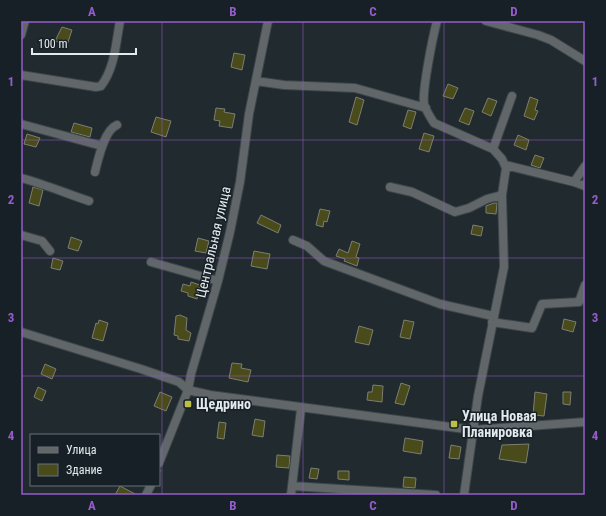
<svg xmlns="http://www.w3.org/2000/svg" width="606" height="516" viewBox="0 0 606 516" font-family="'Roboto Condensed',sans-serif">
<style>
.building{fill:#494c1a;stroke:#7c7e72}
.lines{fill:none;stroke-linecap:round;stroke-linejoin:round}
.minor-casing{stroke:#3b454a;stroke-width:10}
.path{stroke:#878f94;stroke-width:1;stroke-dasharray:1 3;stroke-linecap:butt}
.minor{stroke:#616669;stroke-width:8}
.grid{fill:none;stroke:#955ccb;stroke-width:1;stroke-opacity:0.55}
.poi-dot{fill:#bac045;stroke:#172026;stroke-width:1.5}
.labels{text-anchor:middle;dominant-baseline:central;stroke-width:3;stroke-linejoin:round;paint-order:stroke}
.street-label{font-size:14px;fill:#e3eaee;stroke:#172026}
.poi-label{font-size:14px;font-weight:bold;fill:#e3eaee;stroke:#172026;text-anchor:start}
.neatline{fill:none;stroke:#955ccb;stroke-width:1.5}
.grid-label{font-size:13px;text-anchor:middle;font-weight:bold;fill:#955ccb}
</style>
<rect width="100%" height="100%" fill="#202a2f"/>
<path class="building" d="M62 27 72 30 67 45 55 41Z
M234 53 245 55 242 70 231 67Z
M448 84 458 88 453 99 443 96Z
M356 97 364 100 357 125 349 122Z
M530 97 538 100 535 110 538 111 534 120 524 116Z
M488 98 497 101 491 116 482 112Z
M216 108 225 109 224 112 235 114 232 128 219 126 220 121 214 120Z
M465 108 474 111 469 125 459 121Z
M408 110 416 112 411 129 403 126Z
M156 117 171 121 166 137 151 132Z
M74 123 92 128 90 137 71 132Z
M424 133 434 136 429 152 419 149Z
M27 134 40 138 36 147 24 144Z
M518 135 529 140 526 150 514 145Z
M535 155 544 158 540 168 531 165Z
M33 187 43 190 39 206 29 203Z
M494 203H497L496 214 486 213V206Z
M320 209 330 211 327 222 324 221 323 227 316 225Z
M261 215 281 225 278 233 257 223Z
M473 225 483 227 481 236 471 234Z
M71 237 82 241 78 251 68 248Z
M198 238 209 241 206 253 195 251Z
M352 241 360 244 356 257 359 258 357 266 344 261 345 259 336 256 339 249 348 253Z
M254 251 270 254 267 269 251 266Z
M53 258 63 261 60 270 51 268Z
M191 282 200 285 197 299 188 296V293L181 291 183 284 190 286Z
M180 315 187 318 186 330 191 333 189 341 178 339V336L174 335 176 316Z
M564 319 576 322 573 332 562 329Z
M99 320 108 323 103 341 92 338 96 323 98 324Z
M404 320 414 322 410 339 400 337Z
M359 326 373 330 369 345 355 342Z
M232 363 242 364 241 368 251 370 248 382 229 378Z
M45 364 56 369 52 379 41 374Z
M401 383 410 386 404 405 395 403Z
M373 385 383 386 382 402 367 400 368 392H372Z
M38 387 46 391 42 401 34 397Z
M160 392 172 397 166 411 154 406Z
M535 392 547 394 544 416 533 415Z
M563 392H571L570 405 563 404Z
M255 419 265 421 263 437 252 435Z
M219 422 226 423 224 439 217 438Z
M405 438 423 441 421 454 403 451Z
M529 444 526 463 499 459 502 445Z
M451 445 461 447 459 459 449 458Z
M277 455 290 456 289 468 276 467Z
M311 468 319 469 317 479 309 478Z
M338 471H349V480L338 479Z
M404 477 416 478 415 488 403 487Z
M120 486 137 495H115Z"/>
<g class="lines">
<g class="minor-casing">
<path id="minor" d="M437 21C433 36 422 90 424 104 426 111 431 118 434 123L493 149 502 159 506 168 502 195 504 267 478 396 464 495
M486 21 538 35 551 40 585 61
M21 35 25 21
M21 75 96 87 101 86C115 68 116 42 120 21
M256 81 284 85 355 88 426 108
M21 124 102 146
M493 149 512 96
M505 165 574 182 585 186
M95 172C98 160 104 130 117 125
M21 178C44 184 65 193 89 201
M574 182 585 166
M390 187 412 192 455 212 469 208 487 199 502 195
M21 235 42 241 50 251
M293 240 307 246 324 261 440 304 493 316
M151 262 218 281
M492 322 532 328 542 304 579 302 585 285
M21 332 141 369 179 382 188 390 210 395 473 430 585 422
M159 463 188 390 191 374 218 281 230 232 240 182 249 114 268 21
M292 486 436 495
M146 495 151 485
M291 495 301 409"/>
</g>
<path class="path" d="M159 475 161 470"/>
<use href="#minor" class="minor"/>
</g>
<path class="grid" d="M162 21V495M303 21V495M444 21V495M21 140H585M21 258H585M21 376H585"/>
<g class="poi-dot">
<rect x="184" y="400" width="8" height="8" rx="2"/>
<rect x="450" y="420" width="8" height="8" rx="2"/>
</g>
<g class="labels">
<g class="street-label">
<text transform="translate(213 242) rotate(-77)">Центральная улица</text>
</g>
<g class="poi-label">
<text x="196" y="404">Щедрино</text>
<text x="462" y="416">Улица Новая<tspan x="462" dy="16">Планировка</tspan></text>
</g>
</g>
<rect width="606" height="516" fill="none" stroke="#172026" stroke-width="44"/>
<rect x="30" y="434" width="130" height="52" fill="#172026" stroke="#697176"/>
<rect x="38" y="447" width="20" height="6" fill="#616669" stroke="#697176"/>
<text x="66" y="454" font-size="12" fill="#e3eaee">Улица</text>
<rect x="38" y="464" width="20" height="12" fill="#494c1a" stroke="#697176"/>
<text x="66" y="474" font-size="12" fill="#e3eaee">Здание</text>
<path d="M32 48v6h104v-6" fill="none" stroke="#e3eaee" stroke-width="2"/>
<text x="38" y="48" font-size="12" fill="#e3eaee" stroke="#172026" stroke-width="3" paint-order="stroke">100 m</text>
<rect x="22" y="22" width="562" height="472" class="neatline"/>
<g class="grid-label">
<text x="92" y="16">A</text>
<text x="233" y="16">B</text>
<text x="373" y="16">C</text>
<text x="514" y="16">D</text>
<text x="11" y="86">1</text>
<text x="595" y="86">1</text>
<text x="11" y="204">2</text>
<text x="595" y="204">2</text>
<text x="11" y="322">3</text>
<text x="595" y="322">3</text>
<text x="11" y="440">4</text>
<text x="595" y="440">4</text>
<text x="92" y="510">A</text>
<text x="233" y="510">B</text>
<text x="373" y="510">C</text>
<text x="514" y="510">D</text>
</g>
</svg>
